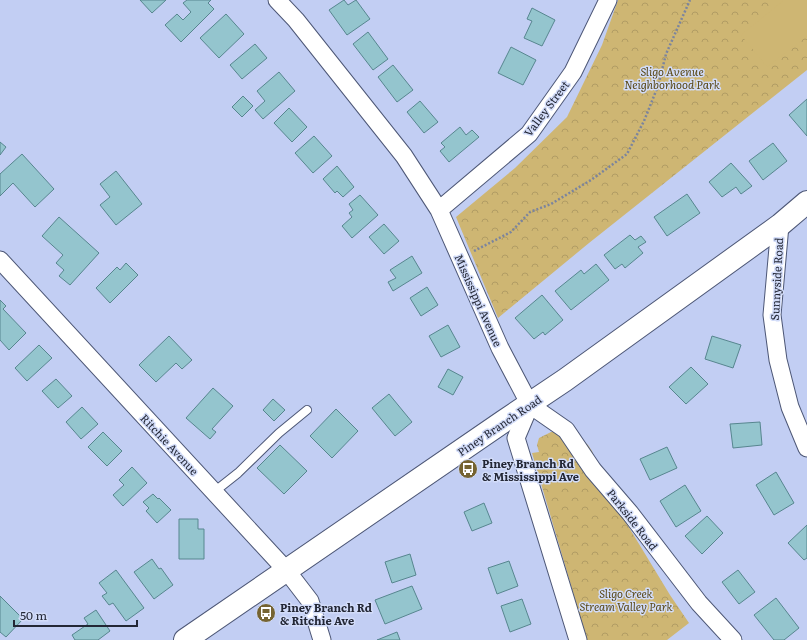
<svg xmlns="http://www.w3.org/2000/svg" width="807" height="640" viewBox="0 0 807 640" font-family="Literata,serif">
<style>
.forest{fill:url(#forest-crowns)}
.pitch{fill:#ceb673}
.building{fill:#94c5ce;stroke:#57868f}
.lines{fill:none;stroke-linecap:round;stroke-linejoin:round}
.service-casing{stroke:#4d5776;stroke-width:10}
.minor-casing{stroke:#4d5776;stroke-width:19}
.secondary-casing{stroke:#4d5776;stroke-width:24}
.path{stroke:#7b849e;stroke-width:2.5;stroke-dasharray:2 2;stroke-linecap:butt}
.service{stroke:#fff;stroke-width:8}
.minor{stroke:#fff;stroke-width:17}
.secondary{stroke:#fff;stroke-width:22}
.labels{text-anchor:middle;dominant-baseline:central;stroke-width:3;stroke-linejoin:round;paint-order:stroke}
.park-label{font-size:11px;font-style:italic;fill:#594815;stroke:#d2dcf9}
.street-label{font-size:11px;fill:#232735;stroke:#d2dcf9}
.poi-label{font-size:11px;font-weight:bold;fill:#232735;stroke:#d2dcf9;text-anchor:start}
</style>
<defs>
<pattern id="forest-crowns" width="20" height="18" patternUnits="userSpaceOnUse"><rect width="20" height="18" fill="#ceb673"/><path d="M2 6a3 3 0 1 1 6 0M12 15a3 3 0 1 1 6 0" fill="none" stroke="#b19c64"/></pattern>
</defs>
<rect width="100%" height="100%" fill="#c2cef3"/>
<path class="forest" d="M618 0H807V70L589 243 498 318 456 217 515 168 567 117 602 45Z
M551 432H564L578 436 588 445 592 451 601 473 619 511 670 595 689 623 667 640H587L532 453 539 452 537 445 539 438Z"/>
<path class="pitch" d="M784 0H807V36L767 67 741 35Z"/>
<path class="building" d="M140 0H166L152 13Z
M187 0H211L208 3 214 9 181 42 165 25 177 14 183 20 191 12 183 3Z
M344 0 348 5 356 0 370 19 347 35 329 10Z
M532 8 555 20 542 46 524 38 532 21 527 19Z
M226 14 244 34 219 58 200 38Z
M368 32 388 59 373 70 353 44Z
M255 44 267 58 242 79 230 65Z
M511 47 536 60 523 85 498 73Z
M393 65 413 90 397 102 378 77Z
M279 72 295 91 263 119 255 110 265 101 257 91Z
M243 96 253 106 242 117 232 107Z
M807 99V136L789 115Z
M420 101 438 122 424 133 407 112Z
M289 108 307 127 292 142 274 123Z
M460 127 466 135 472 130 479 137 449 162 440 151 445 147 441 143Z
M314 136 332 156 313 173 295 153Z
M0 142 6 147 0 155Z
M773 143 787 161 763 180 749 161Z
M22 154 54 189 35 207 13 183 0 196V174Z
M731 163 752 186 741 194 736 187 722 197 709 182Z
M337 166 354 187 343 197 337 191 335 193 323 179Z
M116 171 142 204 116 225 100 205 110 197 100 184Z
M687 194 700 213 667 236 654 217Z
M360 195 378 215 352 238 342 226 352 217 349 213 353 210 349 204Z
M59 217 99 253 70 285 59 276 64 270 56 263 63 255 42 236Z
M384 224 399 241 384 254 369 237Z
M630 235 635 240 641 236 646 242 638 247 643 253 625 268 622 264 615 269 604 255Z
M412 256 422 273 393 291 388 282 396 278 390 270Z
M126 263 138 275 110 303 96 288 117 267 120 270Z
M596 264 609 280 571 310 555 291 581 270 584 274Z
M427 287 438 305 421 316 410 298Z
M542 295 563 320 545 335 543 332 534 339 515 318Z
M0 300 6 306 3 309 26 333 9 350 0 340Z
M448 325 460 347 441 357 429 336Z
M169 336 192 360 182 369 176 363 156 382 139 365Z
M712 336 741 345 733 368 705 359Z
M39 345 52 358 27 381 15 368Z
M691 367 708 384 686 404 669 387Z
M448 369 463 377 453 395 438 387Z
M56 379 72 396 58 408 42 391Z
M213 388 233 406 212 429 216 432 210 439 186 418Z
M389 394 412 422 395 436 372 408Z
M273 399 285 410 274 421 263 410Z
M82 407 98 424 81 439 66 422Z
M336 409 358 431 332 458 310 436Z
M760 422 762 445 733 448 730 424Z
M103 432 122 451 107 466 88 447Z
M280 445 307 471 284 494 257 468Z
M667 447 677 468 650 480 640 459Z
M132 467 147 483 123 506 113 495 124 485 119 480Z
M776 472 794 503 774 515 756 485Z
M685 485 701 511 676 527 660 501Z
M153 494 158 499 159 498 171 510 157 523 146 511 149 508 143 502Z
M484 503 492 523 472 531 464 512Z
M707 516 723 533 702 554 685 536Z
M179 519H198V529H204V559H179Z
M807 525V558L804 560 788 543Z
M410 554 416 575 392 583 385 562Z
M152 559 159 569 161 568 173 585 154 599 134 572Z
M509 561 518 586 497 594 488 568Z
M116 570 144 608 126 621 113 603 109 605 102 596 107 593 99 583Z
M738 570 755 592 739 604 722 582Z
M412 586 422 609 385 624 375 600Z
M0 596 23 619 6 637 0 632Z
M776 598 799 628 784 640H774L754 615Z
M522 599 531 624 510 632 501 606Z
M96 610 110 631 98 640H75L72 635 88 624 84 618Z
M397 632 400 640H377Z"/>
<g class="lines">
<g class="service-casing">
<path id="service" d="M214 492 238 473 279 433 307 410"/>
</g>
<g class="minor-casing">
<path id="minor" d="M277 0 296 20 404 156 439 210 500 348 530 405 516 438 578 640
M439 210 529 134 573 72 608 0
M780 225 772 315 778 360 790 407 807 448
M0 260 287 571 310 601 322 640
M530 405 566 430 593 470 630 513 699 603 733 640"/>
</g>
<g class="secondary-casing">
<path id="secondary" d="M185 640 504 421 565 380 780 225 807 202"/>
</g>
<path class="path" d="M474 251 511 232 530 212 551 204 591 180 627 154 644 121 658 86 666 54 690 0"/>
<use href="#service" class="service"/>
<use href="#minor" class="minor"/>
<use href="#secondary" class="secondary"/>
</g>
<defs>
<g id="bus-disc" transform="scale(1)"><circle r="9.5" fill="#756331" stroke="#d2dcf9"/><path d="M-5-6H5V4H4V6H2V4H-2V6H-4V4H-5ZM-3.5-4V0h7V-4ZM-3.5 1.2v1.5H-2V1.2ZM2 1.2v1.5H3.5V1.2Z" fill="#fff"/></g>
</defs>
<g fill-rule="evenodd">
<use href="#bus-disc" x="468" y="469"/>
<use href="#bus-disc" x="266" y="613"/>
</g>
<g class="labels">
<g class="park-label">
<text x="672" y="71">Sligo Avenue<tspan x="672" dy="13">Neighborhood Park</tspan></text>
<text x="626" y="593">Sligo Creek<tspan x="626" dy="13">Stream Valley Park</tspan></text>
</g>
<g class="street-label">
<text transform="translate(546 108) rotate(-53)">Valley Street</text>
<text transform="translate(776 279) rotate(-87)">Sunnyside Road</text>
<text transform="translate(479 300) rotate(66)">Mississippi Avenue</text>
<text transform="translate(499 425) rotate(-34)">Piney Branch Road</text>
<text transform="translate(170 444) rotate(47)">Ritchie Avenue</text>
<text transform="translate(633 519) rotate(52)">Parkside Road</text>
</g>
<g class="poi-label">
<text x="482" y="463">Piney Branch Rd<tspan x="482" dy="13">&amp; Mississippi Ave</tspan></text>
<text x="280" y="607">Piney Branch Rd<tspan x="280" dy="13">&amp; Ritchie Ave</tspan></text>
</g>
</g>
<path d="M14 620v6h123v-6" fill="none" stroke="#232735" stroke-width="2"/>
<text x="20" y="620" font-size="12" fill="#232735" stroke="#d2dcf9" stroke-width="3" paint-order="stroke">50 m</text>
</svg>
